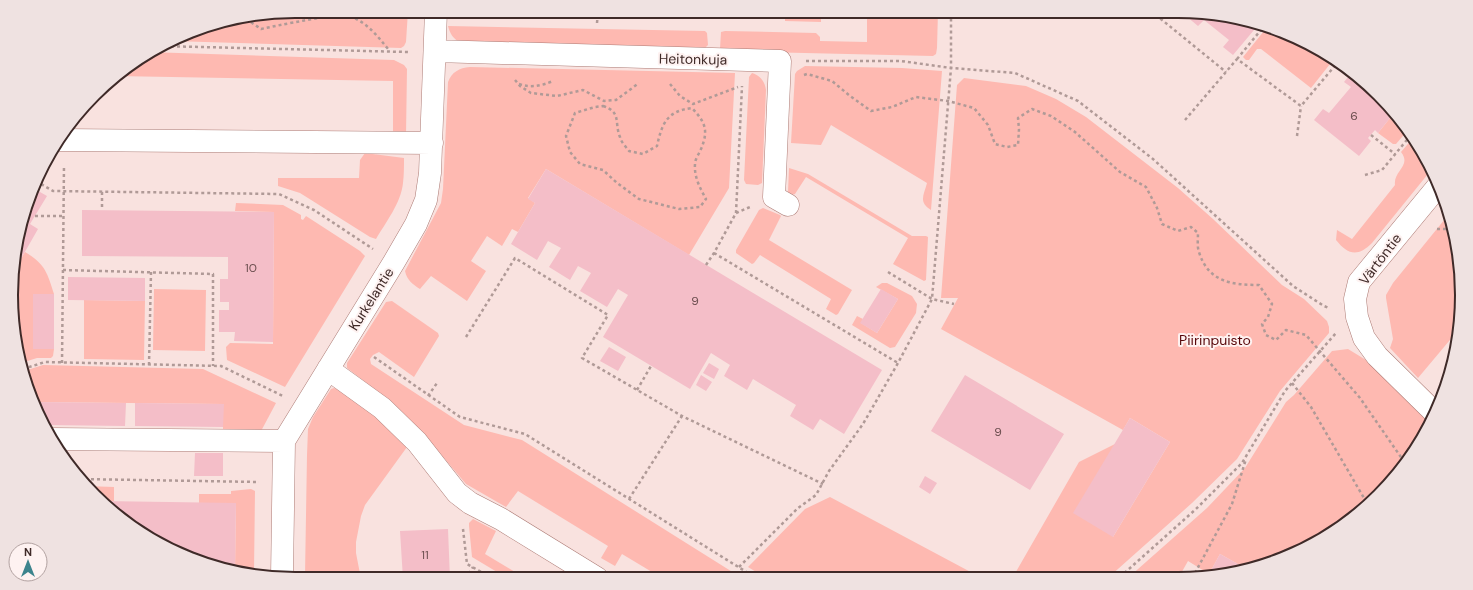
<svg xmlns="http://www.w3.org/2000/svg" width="1473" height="590" viewBox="0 0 1473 590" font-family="'DM Sans',sans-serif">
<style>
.green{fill:#feb9b1}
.building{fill:#f4bec8}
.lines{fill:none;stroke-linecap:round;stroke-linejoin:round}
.minor-casing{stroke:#ad7c76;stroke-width:23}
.path{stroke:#b09a97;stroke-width:2.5;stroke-dasharray:3 3;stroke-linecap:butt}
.minor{stroke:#fff;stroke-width:22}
.labels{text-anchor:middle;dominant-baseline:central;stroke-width:4;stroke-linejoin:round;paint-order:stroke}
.number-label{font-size:12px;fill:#6c4f50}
.street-label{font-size:14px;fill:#3f2a28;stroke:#fef2f1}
.park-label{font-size:14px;fill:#58070a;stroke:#fef2f1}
.rim{fill:none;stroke:#3f2a28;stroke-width:2}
</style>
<rect width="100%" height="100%" fill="#f9e2df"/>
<path class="green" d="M295 11H408L406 42 404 46 401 48 171 41 203 26Z
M551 11H593V16L551 15Z
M602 11H698V19L602 17Z
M785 11H821V22L785 21Z
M867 11H938L937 48 936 54 933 56 724 51 720 49 721 32 725 31 816 33 820 37V41L867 42Z
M448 26 705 31 707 33 708 45 704 49 460 43C453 38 450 34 448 26Z
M1268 26 1320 49 1334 59 1311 88 1261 49H1257L1249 60H1246L1243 57Z
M148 52 394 60 404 65 407 69 406 135H393V81L115 76Z
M805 66 902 68 942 71 931 210C918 202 924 195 927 183L831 125 821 145 791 143 795 74 797 71Z
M470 67 735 73 729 188 689 255 546 169 528 198 535 203 518 232 512 229 502 246 487 236 471 261 486 271 467 301 431 276 420 289C412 284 407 280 405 271L441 203 443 189 448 82C452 72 459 68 470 67Z
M752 73C761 76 765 82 766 90L762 183 758 185 746 184 744 180 749 77Z
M964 78 1026 86 1056 99 1086 117 1178 188 1213 219 1282 285 1304 299 1327 321 1329 327V333L1280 391 1237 459 1192 503 1109 577H1013L1079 462 1115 444 1113 537 1170 442 1130 418 1123 430 941 329 958 298H941L957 85Z
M1394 113 1403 122 1408 130 1396 144H1393L1378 133Z
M1413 138 1432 169 1372 243C1358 257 1348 255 1336 240L1337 230 1352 239 1395 185C1393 171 1412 166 1401 152Z
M365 153 404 158C404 166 404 175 403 183 401 203 386 222 376 239L370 237 300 193 278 186V178H359L360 160Z
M789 168 808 174 912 236H926L928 237 926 280 924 281 893 264 908 238 806 177 795 194 791 195 788 192Z
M236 203 283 205 301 215V219L303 220 306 216 360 251 365 256 285 387 227 360 226 347 230 343 273 344V342L274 212 235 211Z
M763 208 780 215 781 216 769 240 852 290 838 314 836 315 826 309 831 299 760 255 754 263 752 264 736 253V250L759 210Z
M1449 214 1452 221 1461 276 1460 328 1418 378 1390 348 1393 339 1386 298V295L1393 283Z
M25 252C45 264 47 272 54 294H33V349H54L53 356 51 358H37L21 363 17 351 14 271Z
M882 283H887L912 296 917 304 916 313 895 347 890 348 852 325 857 316 863 319 861 323 877 333 898 299 876 287Z
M154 289 206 290 205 351 153 350Z
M84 300 145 301 144 360 84 359Z
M392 301 438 333 439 336 414 377 379 352 373 355 370 359 371 364 464 425 522 440 742 578H662L622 554 615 566 601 558 608 546 518 491 506 507 466 484 433 445 390 401 347 368V363L386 302Z
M1348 349 1366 360 1429 423 1414 453 1365 509 1287 557 1245 568 1220 554 1209 574 1188 561 1179 577H1129L1207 508 1245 468 1286 402 1294 395 1332 351Z
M43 365 203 369 276 403 260 433 223 432V404L36 402 24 371Z
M334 388 340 390 375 415 407 447 365 505 361 516 356 542V553L361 579H299L305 576 307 455 308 429 313 417 331 389Z
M86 486 114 487V501H101Z
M251 489 255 491 254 572 235 569 236 504 199 503V494H231V491Z
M830 497 980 577 766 578 748 567 805 509Z
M473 519 496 531 485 554 520 575 518 578H507L472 557 469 526V523Z"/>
<path class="building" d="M1180 11 1259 24 1233 55 1223 47 1229 40 1204 20 1198 26Z
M1352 72 1365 81 1394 113 1378 133 1375 130 1368 138 1371 141 1359 156 1314 120 1323 109 1329 113 1351 87 1344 82Z
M546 169 882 370 844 434 820 419 813 430 790 416 796 405 753 379 747 390 724 376 730 365 711 353 690 389 603 337 628 295 618 289 607 307 580 291 591 273 578 266 570 280 549 267 561 248 548 241 537 260 511 244 535 203 528 199Z
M33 188 47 196 30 224 38 229 14 271 13 258 26 204Z
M82 210 274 212 273 342 234 341 235 332H219V310H229V302H220V279H228V257L82 256Z
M68 277 145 278V301L68 300Z
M881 289 898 299 877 333 860 323Z
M33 294H54V349H33Z
M609 347 626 357 618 371 600 361Z
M709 363 719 369 714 379 703 373Z
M701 375 712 382 706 391 696 385Z
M965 375 1064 434 1030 490 931 431Z
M1450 375 1447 386 1446 388 1442 383Z
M36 402 126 403 125 426 45 425Z
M135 403 224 404 223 427 135 426Z
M1130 418 1170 442 1113 537 1073 513Z
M195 453H223V476H194Z
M925 476 937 483 930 494 919 487Z
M101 501 236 503 235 569 204 564 122 520Z
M448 529 450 579H403L400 531Z
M1220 554 1245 568 1215 577 1209 574Z"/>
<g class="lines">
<g class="minor-casing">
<path id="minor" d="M435 51 780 61 774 197 788 205
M60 140 432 143
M328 369 382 408 417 442 457 493 470 503 501 519 597 578
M1434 412 1377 356 1364 338 1357 317 1355 299 1359 282 1439 185
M51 439 284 441
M282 577 284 441 394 262 416 224 426 200 430 173 436 11"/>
</g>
<path class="path" d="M1151 11 1226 72
M246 19 261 29C275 26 342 12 350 16 369 24 377 36 389 50
M597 23 598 11
M159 46 408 52
M1237 59 1265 25
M806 61H901L951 68 1015 73 1078 101 1153 159 1293 286 1324 306 1329 308
M804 75 807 74 832 81 850 96 871 111 892 107 916 97 948 101 974 108 988 125 995 144 1007 147 1018 145 1019 129 1018 118 1032 109 1051 116 1075 132 1120 172 1146 187 1157 208 1162 224 1178 231 1191 227 1198 233C1198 239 1197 247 1199 252 1208 282 1232 285 1259 285L1272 304 1268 317 1262 324 1266 335 1276 340 1286 330 1306 335 1360 398 1405 463
M515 80 520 86 531 93 557 96 583 90 604 101 616 100 639 83
M519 84C531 88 541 86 553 81
M670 84 680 96 693 104 738 87
M603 106C622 112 614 123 620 137 621 142 626 147 629 151L643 154 657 146C662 123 667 111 692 108 705 122 709 130 701 149 699 154 695 159 695 164 694 177 700 188 706 199L700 207 679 209 639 199 617 183 603 170 580 164 570 152 566 136 575 113 595 107Z
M1185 120 1237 59 1301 106 1338 62
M1371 135 1395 154
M1297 136 1301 106
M1365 175 1382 170 1411 135
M36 181 53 191 279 194 314 210 373 249
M102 192V210
M736 213 750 207
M35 216H63
M1437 229H1454
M714 253 898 363
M706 265 714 253 736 213 742 86
M63 270 213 274V366
M888 272 932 299 954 304
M466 337 515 258 608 315 582 358 682 416 823 484
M374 357 460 417 525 434 756 578
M62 363 64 165
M149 365 151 272
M23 369 45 362 221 366 283 396
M1292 383 1311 407 1368 505
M637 390 651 366
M428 396 437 383
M79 479 259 482
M629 499 682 416
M463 529 467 564 492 578
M739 567 798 508 816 495 829 471 863 424 898 363 932 299 951 68V11
M1195 573 1232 504 1246 459
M1120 577 1196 509 1242 463 1285 391 1336 333
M1193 577 1195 573 1201 577
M466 579 473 567"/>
<use href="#minor" class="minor"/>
</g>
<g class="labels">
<g class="number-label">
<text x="1354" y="116">6</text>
<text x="251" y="268">10</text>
<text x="695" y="301">9</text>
<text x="998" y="432">9</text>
<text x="425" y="555">11</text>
</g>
<g class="street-label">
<text transform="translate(693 59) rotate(1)">Heitonkuja</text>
<text transform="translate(1380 259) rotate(-53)">Värtöntie</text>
<text transform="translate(371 299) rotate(-58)">Kurkelantie</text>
</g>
<g class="park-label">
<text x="1215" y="340">Piirinpuisto</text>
</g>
</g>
<path d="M0 0H1473V590H0ZM295 18H1178A277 277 0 0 1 1455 295V295A277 277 0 0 1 1178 572H295A277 277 0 0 1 18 295V295A277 277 0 0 1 295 18Z" fill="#efe2e1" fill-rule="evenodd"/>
<path class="rim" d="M295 18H1178A277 277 0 0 1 1455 295V295A277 277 0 0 1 1178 572H295A277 277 0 0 1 18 295V295A277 277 0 0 1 295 18Z"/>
<g transform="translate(28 562)"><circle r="19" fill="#fef2f1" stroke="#b2a2a1"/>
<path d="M0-3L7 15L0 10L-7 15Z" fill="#3d848d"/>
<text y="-6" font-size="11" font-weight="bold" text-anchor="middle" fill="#3f2a28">N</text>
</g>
</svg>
